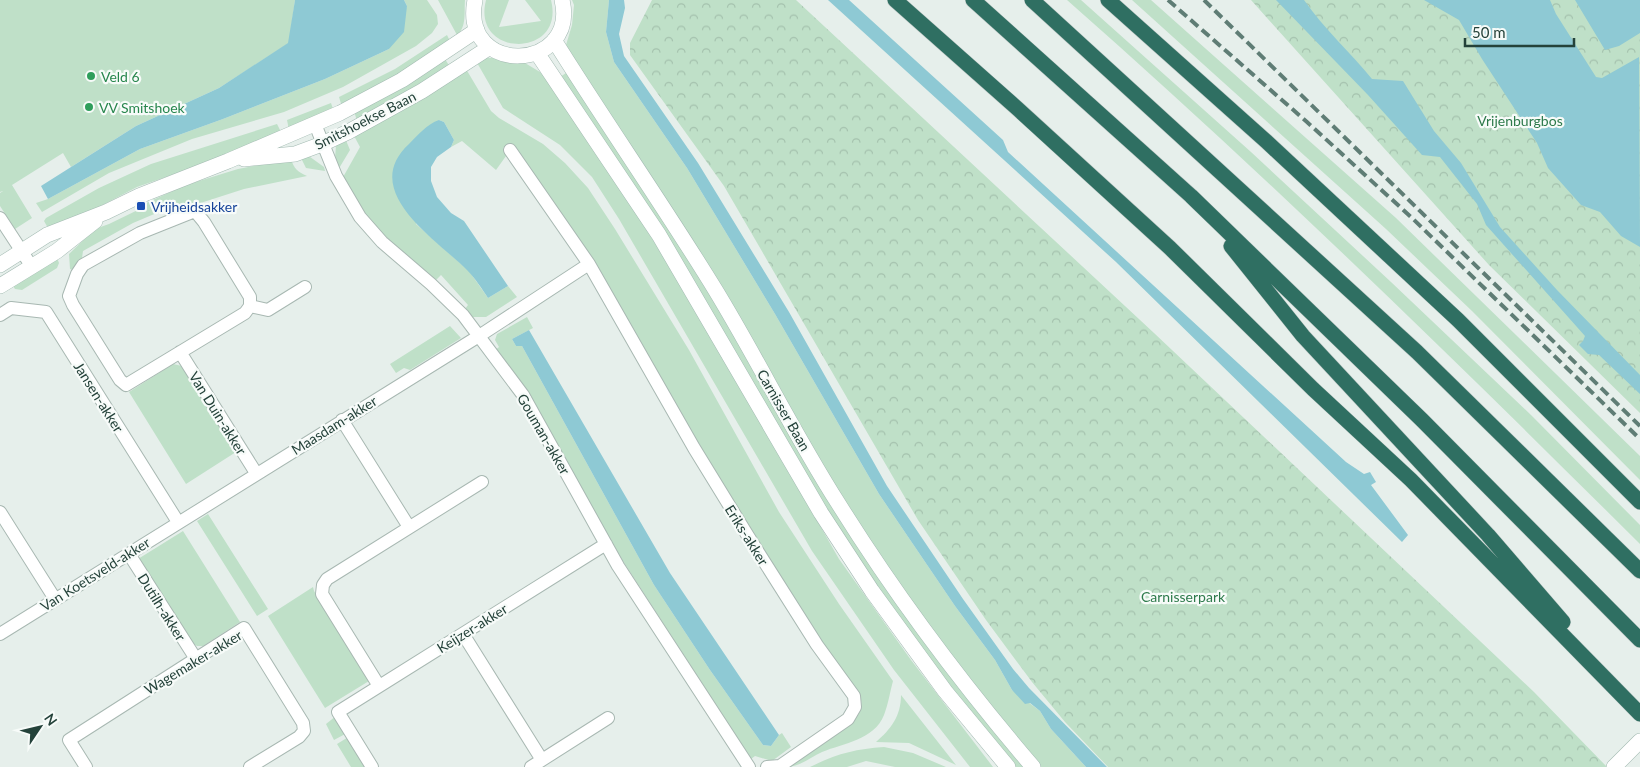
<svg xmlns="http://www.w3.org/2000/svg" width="1640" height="767" viewBox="0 0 1640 767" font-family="Lato,sans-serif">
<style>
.green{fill:#bfe0c8}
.forest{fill:url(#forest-crowns)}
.water{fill:#8ec9d4}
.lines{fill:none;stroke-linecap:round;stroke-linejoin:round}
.street-casing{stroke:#a8b8b2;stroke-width:14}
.secondary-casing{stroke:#a4bbb3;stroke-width:16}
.highway-casing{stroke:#c2cac8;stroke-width:16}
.street{stroke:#fff;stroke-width:12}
.secondary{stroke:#fff;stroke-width:15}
.highway{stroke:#2f6f62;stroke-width:15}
.rail{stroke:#5f7d75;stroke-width:4;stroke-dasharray:10 5;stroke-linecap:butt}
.leisure-dot{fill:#2e9e5b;stroke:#f7fbf9;stroke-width:2}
.transit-dot{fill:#1a4fb4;stroke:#f7fbf9;stroke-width:2}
.labels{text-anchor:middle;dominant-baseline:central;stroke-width:4.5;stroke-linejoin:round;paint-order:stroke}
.leisure-label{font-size:14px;fill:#27864d;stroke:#f7fbf9;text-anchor:start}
.street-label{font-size:14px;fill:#24423a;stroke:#f7fbf9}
.park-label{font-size:14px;fill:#2d7a4b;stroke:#f7fbf9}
.transit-label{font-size:14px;fill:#164399;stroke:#f7fbf9;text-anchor:start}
</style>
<defs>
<pattern id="forest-crowns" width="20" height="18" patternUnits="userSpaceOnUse" patternTransform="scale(1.25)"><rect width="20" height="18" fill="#bfe0c8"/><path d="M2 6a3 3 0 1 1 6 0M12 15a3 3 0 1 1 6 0" fill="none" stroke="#a4c1ad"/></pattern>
</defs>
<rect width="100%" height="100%" fill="#e6efeb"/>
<path class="green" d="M0 0H295L289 43 219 88 136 126 71 167 63 153 12 185 32 218 15 229 0 206V193L3 191 0 192Z
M404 0H427L437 15 438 24 432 33 416 46 343 87 284 112 192 139 109 173 42 212 36 203 48 199 140 149 223 119 325 79 389 49 407 6Z
M438 0H465C464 12 467 27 457 35Z
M486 0H509L499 27 541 21 525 0H551C566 59 471 58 486 0Z
M572 0H609L606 32 614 62 687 168 775 314 879 494 955 606 995 660 1012 690 1040 711 1051 729 1086 767H1038L891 581 572 59 566 45 572 25 574 5Z
M1067 0H1081L1251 152 1391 282 1531 415 1640 525V544C1453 358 1265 174 1067 0Z
M1132 0H1151L1396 218 1640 456V480L1472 311 1386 229Z
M447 35 450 41 399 74 342 107 339 97 395 69Z
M482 58H496L505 62 525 63 540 72 551 83 630 201 761 422 839 559 911 660 993 767H970L894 670 812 551 619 219 592 177 560 145 503 108 476 61Z
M445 59 450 67 357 121 354 111Z
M466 69 491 111 499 118 543 144 565 163 588 188 615 229 689 350 779 512 839 604 893 681C890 692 888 705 884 715 874 740 844 743 822 752 811 757 799 767 787 767L854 720C862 711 863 707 860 695L811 630 509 144 503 148 506 156 496 170 462 141 451 147 454 140 444 122 439 120 416 224 469 271 488 298 508 286 517 297 486 317H472L465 309 468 305 441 275 436 280 431 279 377 234 342 179 360 147 353 134Z
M569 71 620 147 730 327 779 415 1025 767H1013L876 591 560 77Z
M331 103 333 109 289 130 287 120Z
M277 124 281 132 244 150 137 187 70 222 48 228 44 221 46 218 99 188 151 164Z
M345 138 350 150 338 170 335 159 336 145Z
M306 154 324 167 325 171 306 168 300 156Z
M291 159C294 169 298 172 307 176L244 189 185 208 178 204 133 223 83 251 82 258 73 270 70 269 69 254 95 229 109 224 144 207V204L186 185 238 169Z
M57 258 59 263 57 268 22 290 15 289 13 286Z
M527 317 533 328 512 339 516 346H522L654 585 710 670 763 745 771 746 779 735 782 733 791 747 772 761 755 756 751 759 621 558 529 396 495 350 499 347 495 340 497 334Z
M450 326 461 338 410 370 404 368 396 373 390 364Z
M173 364 182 366 236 452 186 484 129 392Z
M208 514 268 609 257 616 197 521Z
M183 531 240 622 203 646H197L191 642 138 559Z
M313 587 314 591 369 681 325 708 268 616Z
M901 695 956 765 909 743 876 742C891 729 901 716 901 695Z
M336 716 347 733 334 740 326 724Z
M350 736 369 767H351L337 744Z
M884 747 913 753 946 767H895L866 761 847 767H810C836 754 855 749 884 747Z"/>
<path class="forest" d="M652 0H796L1154 333 1534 692 1607 767H1108L1065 722 1032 682 986 620 918 520 724 186 630 55V43Z
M1251 0H1640V413L1489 265Z"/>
<path class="water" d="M295 0H404L407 6 404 32 389 49 325 79 223 119 140 149 48 199 41 186 136 126 219 88 288 43Z
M609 0H624L625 8 619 34 624 56 698 163 789 312 887 486 963 599 1013 669 1029 688 1107 767H1086L1051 729 1040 711 1030 703 1025 704 1012 690 995 660 955 606 879 494 775 314 687 168 614 62 606 32Z
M828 0H849L1003 140 1008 152 1346 462 1364 474 1370 472 1376 482 1371 485 1408 535 1402 542 1116 262Z
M1276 0H1304C1324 29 1350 52 1372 79L1403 81 1434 131 1461 163 1500 227 1557 290 1640 375V394L1599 355 1588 354 1579 345 1583 341 1585 336 1486 225 1477 204 1440 157 1422 155 1368 95Z
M1424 0H1550L1556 14 1596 77 1602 78 1639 57 1640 247 1621 236 1600 212 1581 205 1548 168 1537 143 1482 59 1459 20Z
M1575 0H1640V33L1619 46 1605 50Z
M439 120 444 122 454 140 451 147 437 157 431 167V181L437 197 451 213 464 221 508 286 488 298C482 289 475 278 467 270 437 240 358 191 409 144 418 135 427 124 439 120Z
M529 330 670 573 779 735 771 746 763 745 710 670 654 585 522 346H516L512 339Z"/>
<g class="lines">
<g class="street-casing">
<path id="street" d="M315 124 336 176 360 217 382 242 431 284 463 315 523 395 618 566 749 767
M195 211 204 222 250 297V306L245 313 126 385 120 380 73 305 69 296 77 274 83 265 140 233Z
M0 218 32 267
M589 264 694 448 748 536 817 645 854 696 855 707 848 719 780 766 767 767
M250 306 268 310 305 287
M0 315 11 308 46 312 178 522
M180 352 256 473
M342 420 409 527
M0 512 55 599
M129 554 196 659
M0 634 479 336 589 264 510 150
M463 634 542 760
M379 686 322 594 323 585 327 579 482 482
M86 767 69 740 244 628 303 723 304 731 299 737 250 767
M372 767 338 712 606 544
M531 767 608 718"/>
</g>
<g class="secondary-casing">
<path id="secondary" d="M475 0C460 77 579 72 562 0
M554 40C607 125 664 206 716 291 758 360 794 434 838 503 896 596 962 684 1033 767
M537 53 659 235 821 513 872 591 945 691 1008 767
M244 159 295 154 322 144 348 132 422 91 490 47
M0 265 47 235 106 212 139 196 228 161 340 113 402 80 477 30
M0 286 57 251 95 221
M1614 767 1640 741"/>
</g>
<g class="highway-casing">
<path id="highway" d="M895 0 1019 110 1170 248 1313 389 1411 480 1640 714
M973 0 1191 196 1422 420 1640 640
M1032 0 1417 352 1640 571
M1108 0 1267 142 1458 320 1640 502
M1231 246 1303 336 1488 535 1563 622"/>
</g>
<use href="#street" class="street"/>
<use href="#secondary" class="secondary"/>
<use href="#highway" class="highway"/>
<path class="rail" d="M1168 0 1307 122 1411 217 1640 439
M1204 0 1640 426"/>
</g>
<g class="leisure-dot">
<circle cx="91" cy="76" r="5"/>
<circle cx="89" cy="107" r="5"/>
</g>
<rect class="transit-dot" x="136" y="201" width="10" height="10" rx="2.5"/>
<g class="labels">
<g class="leisure-label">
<text x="101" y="76">Veld 6</text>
<text x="99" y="107">VV Smitshoek</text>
</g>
<g class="street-label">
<text transform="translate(365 120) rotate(-27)">Smitshoekse Baan</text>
<text transform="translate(99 397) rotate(58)">Jansen-akker</text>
<text transform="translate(784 410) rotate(60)">Carnisser Baan</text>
<text transform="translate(218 413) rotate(58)">Van Duin-akker</text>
<text transform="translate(334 425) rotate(-32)">Maasdam-akker</text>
<text transform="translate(544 434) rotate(60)">Gouman-akker</text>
<text transform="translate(747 535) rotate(58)">Eriks-akker</text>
<text transform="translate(95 574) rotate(-32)">Van Koetsveld-akker</text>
<text transform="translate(162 607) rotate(58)">Dutilh-akker</text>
<text transform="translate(472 628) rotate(-32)">Keijzer-akker</text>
<text transform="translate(193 662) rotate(-31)">Wagemaker-akker</text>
</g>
<g class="park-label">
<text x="1520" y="120">Vrijenburgbos</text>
<text x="1183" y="596">Carnisserpark</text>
</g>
<g class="transit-label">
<text x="151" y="206">Vrijheidsakker</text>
</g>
</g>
<g transform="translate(40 727) rotate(55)" stroke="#f7fbf9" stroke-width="4" paint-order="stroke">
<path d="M0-4L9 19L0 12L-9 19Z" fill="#24423a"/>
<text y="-8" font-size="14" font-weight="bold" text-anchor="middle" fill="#24423a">N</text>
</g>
<path d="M1465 38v8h109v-8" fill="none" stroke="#24423a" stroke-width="2.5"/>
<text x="1472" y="38" font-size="15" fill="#24423a" stroke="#f7fbf9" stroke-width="4" paint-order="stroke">50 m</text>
</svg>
